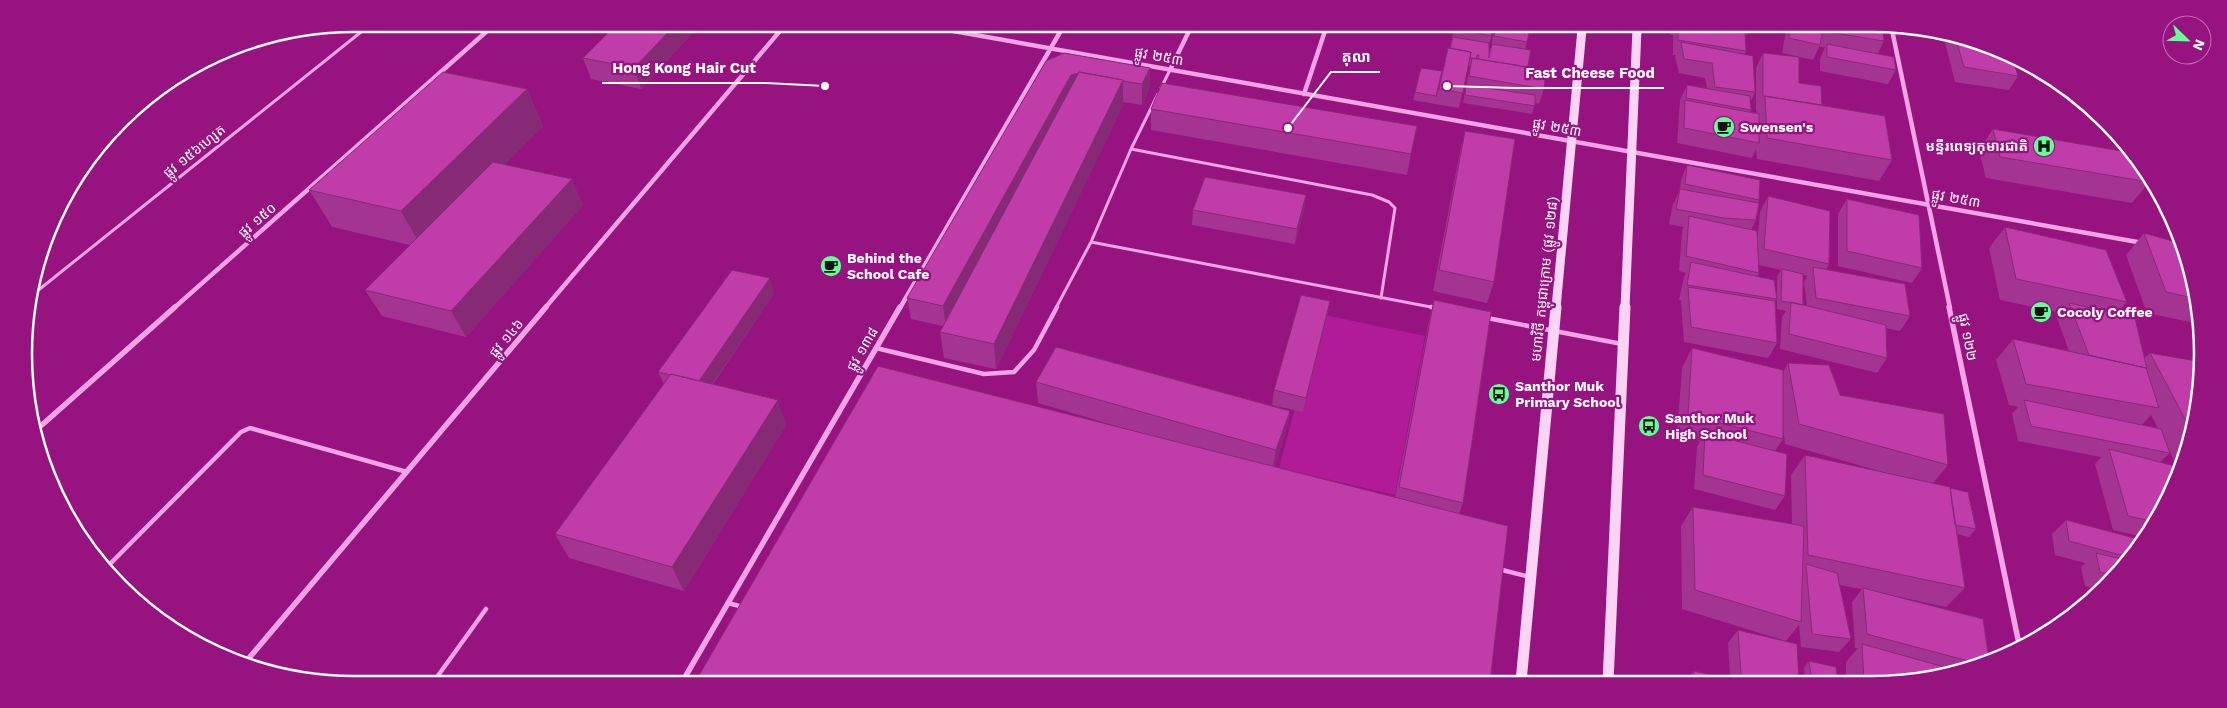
<svg xmlns="http://www.w3.org/2000/svg" width="2227" height="708" viewBox="0 0 2227 708" font-family="'Work Sans','Noto Sans Khmer',sans-serif">
<style>
.green{fill:#b11b98}
.lines{fill:none;stroke-linecap:round;stroke-linejoin:round}
.lane-far1{stroke:#f3a3e6;stroke-width:3}
.lane{stroke:#f3a3e6;stroke-width:4.5}
.street-far1{stroke:#f3a3e6;stroke-width:4.5}
.street{stroke:#f3a3e6;stroke-width:5.5}
.secondary-far1{stroke:#fdd3f5;stroke-width:9}
.secondary{stroke:#fdd3f5;stroke-width:11}
.wall{fill:#a43491;fill-rule:evenodd}
.shaded-wall{fill:#862a76}
.building{fill:#bf3ca9;stroke:#862a76}
.labels{text-anchor:middle;dominant-baseline:central;stroke-width:4.5;stroke-linejoin:round;paint-order:stroke}
.street-label{font-size:14px;fill:#fff;stroke:#97137f}
.poi-label{font-size:14px;font-weight:bold;fill:#fff;stroke:#97137f;text-anchor:start}
.rim{fill:none;stroke:#fff;stroke-width:2.5}
.leader{fill:none;stroke:#fff;stroke-width:2}
.callout-dot{fill:#fff;stroke:#97137f;stroke-width:2}
.callout-label{font-size:15px;text-anchor:middle;font-weight:bold;fill:#fff;stroke:#97137f;stroke-width:4.5;stroke-linejoin:round;paint-order:stroke}
</style>
<rect width="100%" height="100%" fill="#97137f"/>
<path class="green" d="M1320 314 1425 336 1395 495 1279 468Z"/>
<g class="lines">
<path class="lane-far1" d="M2030 65 2037 75 2057 80
M1161 88 1170 70
M1131 149 1372 195 1389 202 1395 208 1381 298
M1091 242 1436 308
M31 296 371 24
M1056 308 1091 242 1131 149 1158 94"/>
<path class="lane" d="M1431 307 1436 308
M1487 318 1622 344
M876 348 984 374 1014 372 1034 350 1057 307
M105 569 241 432 250 428 407 472
M1498 569 1530 577
M728 603 743 607
M432 684 486 609"/>
<path class="street-far1" d="M925 26 2143 243
M1892 30 1950 308
M1170 70 1191 27
M1304 94 1326 28
M174 308 495 24
M545 308 785 25
M900 308 1063 27"/>
<path class="street" d="M1949 307 2020 649
M34 432 175 307
M244 664 546 307
M681 684 900 307"/>
<path class="secondary-far1" d="M1556 308 1582 29
M1625 308 1637 29"/>
<path class="secondary" d="M1521 682 1556 307
M1608 682 1625 307"/>
</g>
<path class="wall" d="M700 25 641 89 591 79 583 58Z
M1454 28H1494L1489 44V55L1495 28 1530 29 1525 50 1528 65 1533 68 1544 89 1539 104 1535 103 1532 114 1463 103 1470 66H1468L1459 108 1435 104 1448 48H1450Z
M1670 29H1749L1745 38 1746 51 1745 54 1755 92 1751 101V110L1750 112 1756 113 1757 111H1756V68L1763 53 1799 83 1822 105 1892 160 1879 181 1757 159 1756 149 1752 158 1677 143 1680 100 1687 85 1707 88 1705 78 1679 73 1675 57 1676 55H1673V35H1671Z
M1786 30H1883L1884 41 1878 53 1896 70 1888 84 1820 71V59L1825 47H1820V45L1813 60 1782 53Z
M1942 31 2000 49 2018 76 2009 90 1955 82Z
M1064 53 1150 68 1149 89 1142 105 1123 102V105L996 369 944 358 940 332 943 326 911 319 907 298Z
M1421 68 1442 71 1435 104 1413 100Z
M527 89 543 126 504 165 583 205 466 337 382 316 365 290 410 245 332 227 309 190Z
M1151 109 1411 154 1407 175 1151 130Z
M1993 129 2149 182 2132 203 1986 178 1979 150Z
M1465 131 1494 282 1487 303 1433 291 1460 152Z
M1687 165 1759 200 1758 203 1756 220 1751 230 1757 246 1760 212 1768 196 1829 264 1826 270 1910 316 1900 331 1886 328 1887 358 1877 373 1780 349 1782 317 1786 311 1777 309V277L1781 270 1759 265V273L1758 276 1777 299 1775 301 1777 343 1768 358 1684 342 1681 302 1682 301 1679 300 1684 277 1686 273 1679 271 1682 231 1684 227 1669 224 1673 204 1680 190 1681 180ZM1803 275 1807 276 1804 282 1807 306 1803 305Z
M1306 195 1304 210 1295 244 1192 225 1193 210Z
M1847 199 1922 268 1912 283 1838 266V214Z
M2005 227 2127 302 2116 314 2144 358 2150 353 2197 419 2159 519 2144 537 2113 530 2095 464 2101 457 2018 441 2012 414 2018 407 2009 405 1996 360 2013 339 2069 351 2057 318 2061 313 2000 300 1989 248ZM2151 415 2158 428 2142 425ZM2168 448 2169 450 2177 467 2160 462 2170 453Z
M2144 233 2197 290 2200 324 2147 313 2126 255Z
M774 293 713 384 786 425 684 591 569 558 555 534 664 384 658 372Z
M1434 300 1491 312 1463 503 1459 514 1508 526 1490 682 694 684 878 366 1147 435 1038 403 1036 382 1056 347 1290 411 1286 431 1274 467 1395 497 1429 321Z
M1330 301 1327 316 1303 412 1272 405 1274 390Z
M1692 348 1783 372 1788 363 1840 395 1948 465 1933 483 1976 529 1969 537 1957 534 1965 588 1946 607 1895 596 1989 659 1916 681 1846 682V662L1858 648H1855L1852 602 1862 589 1839 585 1851 639 1839 652 1801 647 1799 625 1786 641 1682 609 1681 526 1693 507 1792 524 1791 475 1805 455 1886 473 1785 444 1783 429V439L1775 451 1785 496 1775 510 1694 489 1697 447 1700 441 1677 435 1682 368Z
M2066 520 2142 540 2101 590 2085 586 2081 567 2085 563 2055 555 2052 534Z
M1738 630 1799 682H1685L1694 671 1730 679 1728 643Z
M1809 661 1838 682H1805L1804 668Z"/>
<path class="shaded-wall" d="M675 25H700L641 89 634 68Z
M1150 68 1149 89 1142 105V84Z
M1078 73 1079 94 946 327 943 306 1071 75Z
M1123 80V105L996 369 994 344Z
M527 89 543 126 422 248 401 211Z
M572 179 583 205 466 337 451 311Z
M1306 195 1304 210 1295 244 1297 229Z
M770 278 774 293 704 396 699 381Z
M1330 301 1327 316 1303 412 1306 398Z
M778 400 786 425 684 591 672 567Z
M1290 411 1286 431 1272 471 1276 450Z"/>
<path class="building" d="M616 25H675L634 68 583 58Z
M1454 28H1493L1491 36Z
M1496 28 1530 29 1527 42 1494 36Z
M1678 29H1724L1745 33 1746 51 1678 40Z
M1790 30H1823L1820 45 1789 38Z
M1828 30H1883L1884 41 1828 32Z
M1955 36 2000 49 2012 56 2018 76 1964 67Z
M1453 37 1489 43V58L1492 44 1531 50 1528 65 1533 66V68L1478 59 1479 55H1477L1476 59 1470 58 1471 52 1450 48Z
M1681 42 1753 56 1755 92 1715 87 1712 63 1684 59Z
M1827 44 1894 57 1896 70 1827 57Z
M1448 48 1471 52 1463 93 1439 89Z
M1064 53 1150 68 1142 84 1123 81V80L1079 72V73L1071 75 943 306 907 298 1046 61Z
M1763 53 1799 57V83L1821 86 1822 105 1763 96Z
M1472 58 1546 70 1544 89 1469 76Z
M1421 68 1442 71 1436 96 1415 92Z
M443 72 527 89 401 211 309 190Z
M1079 72 1123 80 994 344 940 332Z
M1162 83 1417 126 1411 154 1151 109Z
M1466 85 1535 95V106L1465 95Z
M1687 85 1750 96 1751 110 1686 98Z
M1765 96 1885 116 1892 160 1767 138Z
M1685 100 1759 114V143L1684 128Z
M1993 129 2133 153 2141 163 2149 182 2000 157Z
M1465 131 1515 139 1494 282 1439 270Z
M493 162 572 179 451 311 365 290Z
M1687 165 1760 180 1759 200 1685 184Z
M1205 177 1306 195 1297 229 1193 210Z
M1680 189 1759 203 1756 220 1723 218 1676 209Z
M1768 196 1830 211 1829 264 1764 249Z
M1847 199 1919 215 1922 268 1847 251Z
M1689 216 1757 231 1759 273 1686 256Z
M2005 227 2106 250 2127 302 2016 279Z
M2144 233 2183 244 2197 290 2198 299 2166 292Z
M1691 262 1774 280 1777 299 1687 285Z
M1813 267 1905 284 1910 316 1816 298Z
M1782 269 1803 274V305L1781 301Z
M732 270 770 278 699 381 671 374 670 375 658 372Z
M1688 287 1775 301 1777 343 1691 327Z
M1301 295 1330 301 1306 398 1274 390Z
M1434 300 1491 312 1463 503 1399 487Z
M1791 302 1886 325 1887 358 1789 334Z
M2069 303 2135 318 2147 369 2146 368 2089 355Z
M2013 339 2146 368 2159 408 2026 384Z
M1056 347 1290 411 1276 450 1036 382Z
M1692 348 1783 370V439L1688 415Z
M2150 353 2202 362 2197 419 2192 432Z
M1788 363 1829 365 1840 395 1944 414 1948 465 1799 424Z
M878 366 1508 526 1490 682 694 684Z
M671 374 778 400 672 567 555 534Z
M2024 400 2161 429 2170 453 2031 426Z
M1705 433 1787 454 1785 496 1703 475Z
M2109 449 2179 467 2159 519 2156 522 2128 516Z
M1805 455 1950 487 1965 588 1808 555Z
M1950 488 1968 492 1976 529 1955 525Z
M1693 507 1804 526 1801 622 1695 590Z
M2066 520 2142 540 2128 557 2069 541Z
M2096 553 2126 560 2113 575 2100 572Z
M1806 564 1837 573 1851 639 1812 634Z
M1863 588 1983 619 1989 659 1976 663 1867 634Z
M1738 630 1797 644 1799 682H1770L1741 675Z
M1862 644 1955 670 1916 681H1864Z
M1809 661 1836 667 1838 682H1812Z
M1694 671 1740 682H1693Z"/>
<defs>
<g id="cafe-disc" transform="scale(1.125)"><circle r="9.5" fill="#65ff97" stroke="#97137f"/><path d="M-5.5-4.5H6V0H3Q3 3.5 0 3.5H-2.5Q-5.5 3.5-5.5 0ZM3-3.2v2h1.7v-2ZM-6 4.5H4V6H-6Z" fill="#111"/></g>
<g id="hospital-disc" transform="scale(1.125)"><circle r="9.5" fill="#65ff97" stroke="#97137f"/><path d="M-5-5h3v3.5h4V-5h3V5h-3V1.5h-4V5h-3Z" fill="#111"/></g>
<g id="bus-disc" transform="scale(1.125)"><circle r="9.5" fill="#65ff97" stroke="#97137f"/><path d="M-5-6H5V4H4V6H2V4H-2V6H-4V4H-5ZM-3.5-4V0h7V-4ZM-3.5 1.2v1.5H-2V1.2ZM2 1.2v1.5H3.5V1.2Z" fill="#111"/></g>
</defs>
<g fill-rule="evenodd">
<use href="#cafe-disc" x="1724" y="127"/>
<use href="#hospital-disc" x="2044" y="146"/>
<use href="#cafe-disc" x="831" y="266"/>
<use href="#cafe-disc" x="2041" y="312"/>
<use href="#bus-disc" x="1499" y="394"/>
<use href="#bus-disc" x="1649" y="426"/>
</g>
<g class="labels">
<g class="street-label">
<text transform="translate(1159 56) rotate(10)">ផ្លូវ ២៥៣</text>
<text transform="translate(1557 127) rotate(10)">ផ្លូវ ២៥៣</text>
<text transform="translate(194 151) rotate(-39)">ផ្លូវ ១៥៦ហ្សេត</text>
<text transform="translate(1956 198) rotate(10)">ផ្លូវ ២៥៣</text>
<text transform="translate(257 220) rotate(-41)">ផ្លូវ ១៥០</text>
<text transform="translate(1544 279) rotate(-84)">មហាវិថី កម្ពុជាក្រោម (ផ្លូវ ១២៨)</text>
<text transform="translate(1968 337) rotate(79)">ផ្លូវ ១២២</text>
<text transform="translate(506 338) rotate(-50)">ផ្លូវ ១៤៦</text>
<text transform="translate(862 349) rotate(-60)">ផ្លូវ ១៣៨</text>
</g>
<g class="poi-label">
<text x="1740" y="127">Swensen's</text>
<text x="2028" y="146" text-anchor="end">មន្ទីរពេទ្យកុមារជាតិ</text>
<text x="847" y="258">Behind the<tspan x="847" dy="16">School Cafe</tspan></text>
<text x="2057" y="312">Cocoly Coffee</text>
<text x="1515" y="386">Santhor Muk<tspan x="1515" dy="16">Primary School</tspan></text>
<text x="1665" y="418">Santhor Muk<tspan x="1665" dy="16">High School</tspan></text>
</g>
</g>
<path d="M0 0H2227V708H0ZM354 32H1872A322 322 0 0 1 2194 354V354A322 322 0 0 1 1872 676H354A322 322 0 0 1 32 354V354A322 322 0 0 1 354 32Z" fill="#97137f" fill-rule="evenodd"/>
<path class="rim" d="M354 32H1872A322 322 0 0 1 2194 354V354A322 322 0 0 1 1872 676H354A322 322 0 0 1 32 354V354A322 322 0 0 1 354 32Z"/>
<path class="leader" d="M1288 128L1331 72H1380M825 86L766 83H602M1447 86L1515 88H1664"/>
<g class="callout-dot">
<circle cx="1288" cy="128" r="5"/>
<circle cx="825" cy="86" r="5"/>
<circle cx="1447" cy="86" r="5"/>
</g>
<g class="callout-label">
<text x="1356" y="62">តុលា</text>
<text x="684" y="73">Hong Kong Hair Cut</text>
<text x="1590" y="78">Fast Cheese Food</text>
</g>
<g transform="translate(2187 40) rotate(113)"><circle r="24" fill="#97137f" stroke="#c171b2"/>
<path d="M0-4L9 19L0 12L-9 19Z" fill="#65ff97"/>
<text y="-8" font-size="14" font-weight="bold" text-anchor="middle" fill="#ffffff">N</text>
</g>
</svg>
